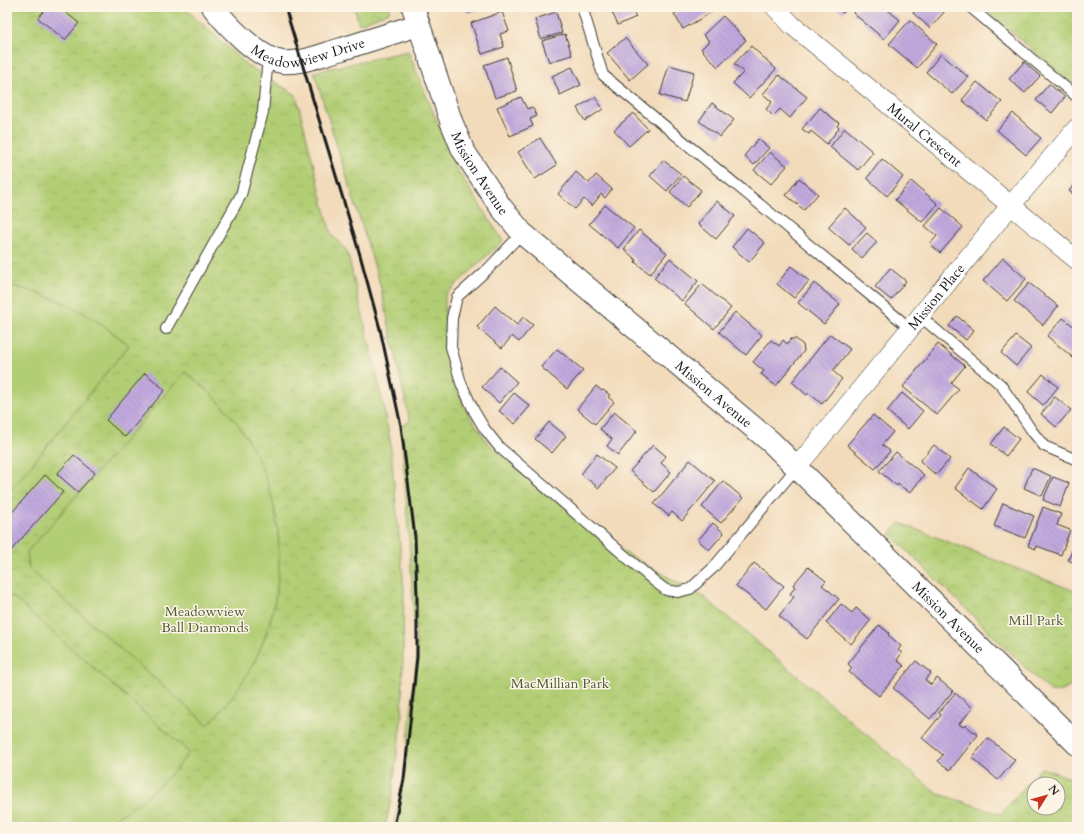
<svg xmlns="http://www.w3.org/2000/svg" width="1084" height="834" viewBox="0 0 1084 834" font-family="Cardo,serif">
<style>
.park{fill:url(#park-crowns);stroke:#677548;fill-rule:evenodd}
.garden{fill:#b2ce75;stroke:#677548}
.building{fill:url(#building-back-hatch)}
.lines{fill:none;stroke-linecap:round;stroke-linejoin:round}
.service-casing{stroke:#3c3934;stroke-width:12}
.minor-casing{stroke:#3c3934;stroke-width:20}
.tertiary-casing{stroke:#3c3934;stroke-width:24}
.service{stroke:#fff;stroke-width:10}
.minor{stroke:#fff;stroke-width:19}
.tertiary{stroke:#fff;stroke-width:22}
.rail{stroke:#1c1c1c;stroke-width:3}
.labels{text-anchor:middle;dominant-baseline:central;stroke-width:3;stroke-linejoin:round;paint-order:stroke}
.street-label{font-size:14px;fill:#1c1c1c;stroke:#fcf5e5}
.park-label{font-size:14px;fill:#505a3b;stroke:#fcf5e5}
</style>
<defs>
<pattern id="park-crowns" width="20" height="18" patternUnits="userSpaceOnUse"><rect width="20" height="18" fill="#b2ce75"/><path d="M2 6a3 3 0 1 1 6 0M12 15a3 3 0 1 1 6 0" fill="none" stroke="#98b065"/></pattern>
<pattern id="building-back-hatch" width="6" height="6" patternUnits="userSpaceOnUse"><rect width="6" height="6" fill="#c1a9de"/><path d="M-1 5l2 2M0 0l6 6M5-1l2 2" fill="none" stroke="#a591be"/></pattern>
</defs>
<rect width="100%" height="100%" fill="#fcf5e5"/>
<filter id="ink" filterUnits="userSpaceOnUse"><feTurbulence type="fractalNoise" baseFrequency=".025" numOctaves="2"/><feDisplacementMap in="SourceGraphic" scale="8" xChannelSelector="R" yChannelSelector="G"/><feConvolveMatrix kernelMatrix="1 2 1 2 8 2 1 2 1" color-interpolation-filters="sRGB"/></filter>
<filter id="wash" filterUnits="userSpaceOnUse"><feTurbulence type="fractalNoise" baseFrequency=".012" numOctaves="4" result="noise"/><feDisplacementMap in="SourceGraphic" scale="16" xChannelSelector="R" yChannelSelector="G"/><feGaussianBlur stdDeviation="0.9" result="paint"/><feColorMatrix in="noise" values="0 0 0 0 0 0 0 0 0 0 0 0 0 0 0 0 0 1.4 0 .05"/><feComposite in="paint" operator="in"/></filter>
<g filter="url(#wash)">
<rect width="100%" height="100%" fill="#f2dbbb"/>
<path class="park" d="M7 7H181L187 10 247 65 296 95 331 234 347 251 377 375 390 440 404 588 402 714 392 795 385 827H7Z
M354 7H390L389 12 359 24Z
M982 7H1077V88Z
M408 51 455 166 503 241 445 295V351L464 407 488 443 519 470 627 554 705 598 936 793 1001 814 1041 768 1077 780V827H394L404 779 417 657 401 426 410 422 380 284 314 72ZM1034 784H1058V808H1034Z
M900 523 1077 592V678C1072 687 1062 694 1051 691 1048 690 1045 686 1043 685L890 534Z"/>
<path class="garden" d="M7 285C56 295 90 314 129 345L7 495Z
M185 372C203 386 219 400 233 418 289 490 294 594 248 673 237 692 223 709 208 725L29 569 27 552Z
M7 597H13L189 752 175 770 159 786 141 801 122 814 97 827H7Z"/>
<g id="blocks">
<path class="building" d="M47 7H59L79 23 65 40 38 18Z
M466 7H487L468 13Z
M618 7H631L636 17 618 25 611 10Z
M676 7H709L712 12 683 29 674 14 679 11Z
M835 7H848L843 13Z
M858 7H884L900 20 884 39 853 13Z
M917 7H940L945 11 930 28 913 13Z
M502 12 509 31 500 34 504 47 482 54 471 23Z
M556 12 562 33 541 39 535 19Z
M723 16 746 40 718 67 701 49 709 41 703 35Z
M910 20 937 44 917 68 889 44Z
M565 34 572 55 549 62 542 41Z
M625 38 648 64 630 80 607 53Z
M751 46 776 69 749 98 733 83 744 72 734 64Z
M941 54 968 77 952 94 926 72Z
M507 57 517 91 495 98 484 65Z
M1024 62 1040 76 1025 93 1009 79Z
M669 65 694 72 685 102 660 95Z
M572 67 581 85 560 95 552 76Z
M779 75 807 97 790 118 780 109 773 116 766 109 772 102 763 94Z
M977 82 1002 102 986 120 962 100Z
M1049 84 1065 97 1052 113 1036 100Z
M521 97 527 109 532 107 537 116 530 119 533 126 510 136 497 107Z
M595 97 603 109 585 121 577 108Z
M712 103 734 120 720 137 699 121Z
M820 108 839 123 837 126 839 128 827 144 811 131 809 134 802 129Z
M633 113 648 129 629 146 614 130Z
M1013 113 1041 138 1026 155 997 130Z
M845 128 873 152 858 170 830 147Z
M540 138 557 165 535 179 518 152Z
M758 139 769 148 754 165 744 156Z
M770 152 787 166 771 184 754 170Z
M882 159 903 177 887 196 867 178Z
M663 160 681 174 667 191 650 176Z
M576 172 589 183 596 175 612 189 605 198 601 194 592 206 584 199 575 209 558 194Z
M683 176 701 190 687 207 670 192Z
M799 178 818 194 804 210 786 195Z
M911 181 938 204 922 222 895 200Z
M1077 181V197L1069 191Z
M717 201 735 216 716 239 698 224Z
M605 205 634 228 618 248 589 224Z
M845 208 866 227 849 245 828 227Z
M941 208 963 227 940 253 930 244 937 236 925 226Z
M747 228 765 243 749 262 732 247Z
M639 230 667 253 650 274 635 262 636 260 624 249Z
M867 233 877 242 862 258 852 249Z
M670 258 698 281 682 301 654 278Z
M1003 258 1026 279 1007 301 983 281Z
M791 266 809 281 794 298 777 284Z
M890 268 906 281 891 300 875 287Z
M814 283 840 304 824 324 798 303Z
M1029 283 1058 306 1043 325 1014 301Z
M702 284 731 308 714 329 685 304Z
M495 306 517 325 523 317 533 325 519 342 512 336 502 348 477 327Z
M735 312 762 335 746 355 719 332Z
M957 316 974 330 966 340 949 326Z
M1063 318 1076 328 1077 326V361L1047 336Z
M830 334 850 349 833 371 842 379 822 404 809 393 807 395 792 382Z
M1016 336 1031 348 1016 366 1001 353Z
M791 339H796L803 345 804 351 776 386 761 374 764 371 753 362 771 340 779 346 783 340 787 344Z
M938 344 965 366 951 383 959 389 937 415 903 387Z
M557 349 583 370 567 389 541 367Z
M500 367 517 382 499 403 482 387Z
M145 373 165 390 125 437 106 420Z
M1043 374 1058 387 1043 405 1028 392Z
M596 386 602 391 603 390 610 395 608 397 614 402 595 424 577 409Z
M514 393 530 406 515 424 499 411Z
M902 393 923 411 908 429 887 411Z
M1055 397 1071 410 1056 427 1041 414Z
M614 412 637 431 618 455 607 446 612 439 600 429Z
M873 415 893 432 882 445 890 451 875 469 847 445Z
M549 422 566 436 552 453 535 439Z
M1004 427 1019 439 1006 456 991 444Z
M653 445 666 456 661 463 671 472 654 492 630 471Z
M934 445 950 459 936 475 920 461Z
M896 452 924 475 910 493 898 484 897 486 879 471Z
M597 454 615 468 599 488 581 474Z
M74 455 95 473 78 492 57 474Z
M690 460 715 481 682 521 672 512 669 516 654 504Z
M969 468 997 489 983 509 955 488Z
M1032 468 1051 476 1042 496 1024 488Z
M45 475 63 492 7 555V518Z
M1053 477 1069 483 1060 507 1043 500Z
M723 481 743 498 721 523 702 507Z
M1003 503 1034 516 1025 538 994 526Z
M1043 507 1061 514 1057 525 1070 530 1061 555 1037 546 1036 549 1028 546Z
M713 523 724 533 709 550 698 540Z
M1077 539V564L1068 560Z
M754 563 784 586 766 609 736 586Z
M808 567 826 581 822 585 839 599 807 639 779 616 794 597 790 594 795 587 793 585Z
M841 604 852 613 856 608 871 620 851 644 826 623Z
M879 625 889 633 888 635 901 646 898 650 902 653 897 660 904 666 879 696 849 672 852 668 848 664Z
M916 661 931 673 925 680 931 685 937 678 953 691 930 719 893 688Z
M955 693 973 708 959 724 963 727 965 725 978 735 950 770 938 761 943 755 922 738 941 715 939 713Z
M988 738 1015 760 998 780 972 758Z"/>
</g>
</g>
<g filter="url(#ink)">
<use href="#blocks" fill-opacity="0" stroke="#3c3934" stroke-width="1"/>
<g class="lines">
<g class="service-casing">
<path id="service" d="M582 7 603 75 911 329
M970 7 1077 97
M522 233 488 269 457 297 452 318 451 347 461 383 474 411 484 428 499 447 654 581 666 590 678 592 690 589 713 568 797 467
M921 317 1001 385 1032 431 1044 446 1077 460
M166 329 241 195 263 112 268 57"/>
</g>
<g class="minor-casing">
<g id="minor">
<path id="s1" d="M775 7 792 25 1077 260"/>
<path id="s2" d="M797 467 1011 205 1077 128"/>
</g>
</g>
<g class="tertiary-casing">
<g id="tertiary">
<path id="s3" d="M213 7C227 25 259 59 282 62 302 64 323 54 342 49 367 41 393 33 418 25"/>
<path id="s4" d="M413 7 451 121 463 150 500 206 522 233 771 442 1077 744"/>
</g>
</g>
<use href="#service" class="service"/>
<use href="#minor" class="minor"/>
<use href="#tertiary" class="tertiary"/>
<path class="rail" d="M285 7 360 255 380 329 401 426 415 537 417 596V657L404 779 394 827"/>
</g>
</g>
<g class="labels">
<g class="street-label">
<text stroke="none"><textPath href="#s3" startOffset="116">Meadowview Drive</textPath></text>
<text stroke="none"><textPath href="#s1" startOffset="197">Mural Crescent</textPath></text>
<text stroke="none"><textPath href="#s4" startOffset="180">Mission Avenue</textPath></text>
<text stroke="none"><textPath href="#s2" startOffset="220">Mission Place</textPath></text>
<text stroke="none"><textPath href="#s4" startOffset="504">Mission Avenue</textPath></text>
<text stroke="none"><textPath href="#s4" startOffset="828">Mission Avenue</textPath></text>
</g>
<g class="park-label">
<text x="205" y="611">Meadowview<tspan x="205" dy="16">Ball Diamonds</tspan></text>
<text x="1036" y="620">Mill Park</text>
<text x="560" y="683">MacMillian Park</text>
</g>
</g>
<rect width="1084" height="834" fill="none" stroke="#fcf5e5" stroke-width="24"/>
<g transform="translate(1046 796) rotate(53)"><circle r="19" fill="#fcf5e5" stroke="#a29e95"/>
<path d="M0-3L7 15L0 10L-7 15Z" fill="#c8321e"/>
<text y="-6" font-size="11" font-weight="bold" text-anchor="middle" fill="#1c1c1c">N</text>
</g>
</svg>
